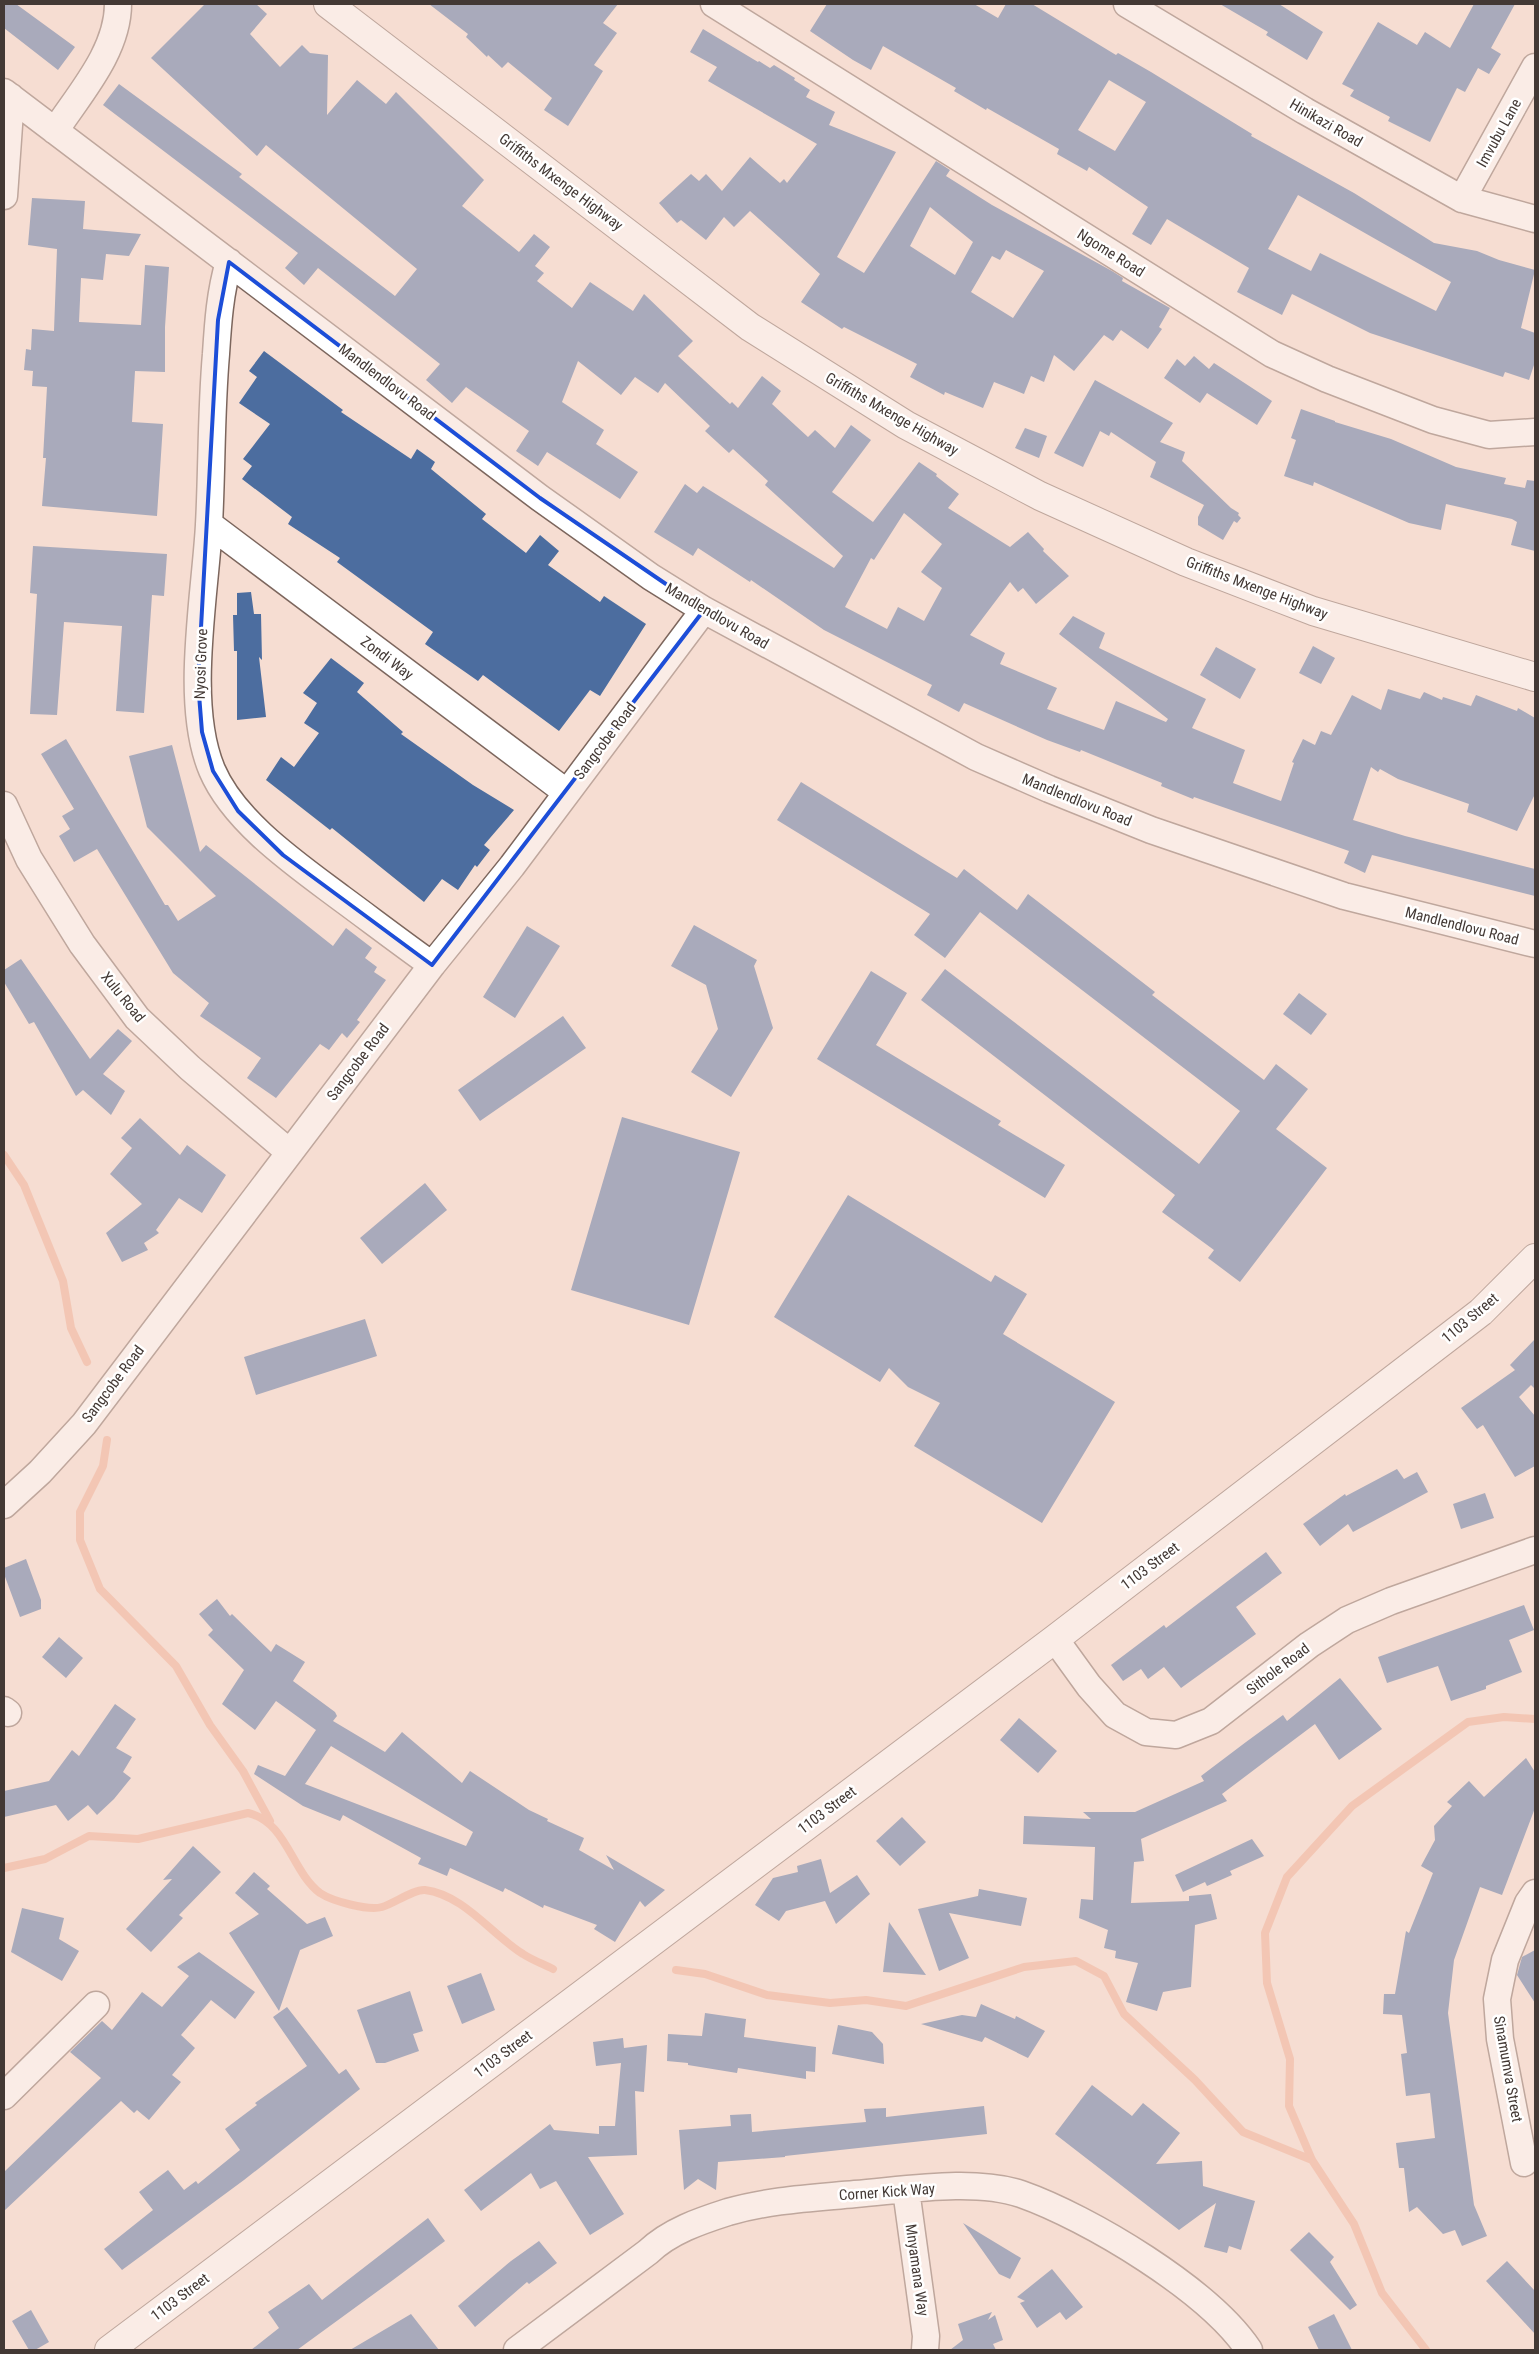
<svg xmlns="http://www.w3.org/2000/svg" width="1539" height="2354" viewBox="0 0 1539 2354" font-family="'Roboto Condensed',sans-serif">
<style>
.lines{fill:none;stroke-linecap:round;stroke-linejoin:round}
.stream{stroke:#efac91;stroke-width:8}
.building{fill:#4c6d9f;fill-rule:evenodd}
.minor-casing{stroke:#7c665d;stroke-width:29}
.tertiary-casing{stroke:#7c665d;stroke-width:30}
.minor{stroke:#fff;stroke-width:26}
.tertiary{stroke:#fff;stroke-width:28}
.marked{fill:none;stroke:#1d4ed8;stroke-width:4;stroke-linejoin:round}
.labels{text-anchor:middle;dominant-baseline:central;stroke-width:5;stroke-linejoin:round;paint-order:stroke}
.street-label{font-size:15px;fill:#433935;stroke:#fff}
</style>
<rect width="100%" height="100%" fill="#f6ddd2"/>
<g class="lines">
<path class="stream" d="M4 1155 24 1185 63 1281 71 1328 87 1362
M107 1440 103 1466 80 1512V1540L100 1589 176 1666 210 1725 243 1771 270 1821
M4 1868 45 1859 89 1836 138 1839 248 1813C287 1822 291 1871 320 1893 332 1901 368 1911 382 1907 393 1904 414 1889 425 1890 464 1895 491 1934 523 1954 532 1960 543 1964 553 1969
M676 1970 705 1974 767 1995 830 2003 866 2000 906 2006 1024 1967 1076 1961 1104 1976 1124 2014 1195 2080 1243 2132 1312 2160
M1426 2350 1382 2293 1354 2224 1312 2160 1289 2106 1290 2059 1267 1983 1265 1933 1287 1877 1352 1806 1468 1722 1504 1717 1535 1719"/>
</g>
<path class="building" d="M4 4H16L75 47 58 70 4 28Z
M205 4H256L267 14 250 34 280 67 302 45 310 53 328 55 327 115 357 80 386 104 396 92 484 180 462 206 519 252 534 234 550 247 535 266 544 273 537 281 572 308 590 282 633 311 644 294 693 341 678 356 730 404 732 402 738 408 762 376 781 391 772 404 808 437 815 430 835 448 851 425 871 440 832 492 873 522 919 462 937 474 936 476 959 494 948 508 1010 547 1028 532 1044 549 1043 551 1069 576 1036 604 1023 588 1018 592 1010 582 970 635 1005 653 1000 664 1057 688 1047 709 1104 730 1116 701 1166 722 1168 719 1059 634 1073 616 1105 633 1099 648 1206 699 1192 728 1245 750 1233 783 1281 801 1294 763 1292 762 1303 739 1315 745 1321 731 1331 735 1352 695 1381 710 1388 689 1420 699 1424 692 1442 700 1443 697 1471 706 1476 695 1517 711 1518 708 1535 718V794L1517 831 1467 812 1469 804 1398 779 1380 769 1378 772 1371 767 1353 820 1405 836 1535 869V896L1372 855 1365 873 1344 863 1349 851 1194 797 1193 799 1161 786 1162 783 1081 750 1080 752 1047 740 964 703 959 712 927 695 932 685 824 630 751 580 750 582 698 548 693 556 654 532 685 484 697 493 703 486 834 568 843 556 765 485 768 481 733 449 729 453 705 431 710 426 665 383 658 393 635 377 621 395 578 361 562 402 604 430 596 444 638 472 620 499 547 452 538 466 516 451 529 431 466 387 452 403 426 380 440 364 318 268 304 285 285 268 298 253 103 105 119 84 242 174 239 177 395 296 417 269 266 145 257 156 151 58ZM904 513 942 544 921 572 942 588 924 621 898 607 887 629 845 607 871 558 874 560Z
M429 4H618L603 23 617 33 594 65 603 71 568 126 544 110 552 98 508 62 502 68 488 55 487 57 466 37 468 34Z
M827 4H974L998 18 1006 4H1032L1116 55 1118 53 1151 72 1252 134 1251 136 1354 193 1434 243 1477 251 1499 260 1535 270 1521 328 1535 333V362L1529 380 1505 372 1503 377 1370 333 1292 294 1282 315 1237 292 1249 268 1167 219 1151 245 1132 234 1148 207 1089 167 1087 171 1057 154 1059 149 987 108 986 110 954 91 956 88 883 46 871 70 853 60 810 31ZM1109 80 1146 102 1115 151 1078 130ZM1298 195 1451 282 1436 311 1320 253 1311 271 1268 249Z
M1220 4H1279L1323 32 1307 60 1266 35 1268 32Z
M1474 4H1515L1491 48 1501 54 1489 74 1478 68 1465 92 1457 88 1430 142 1388 121 1390 117 1350 96 1354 90 1342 84 1378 22 1417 45 1425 32 1450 48Z
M703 29 758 62 759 61 770 68 774 65 795 78 794 80 810 90 806 97 835 112 829 125 896 152 837 257 864 273 936 161 950 170 946 176 992 205 1112 271 1123 278 1122 281 1170 308 1159 327 1162 329 1148 349 1121 330 1113 341 1104 335 1074 371 1054 355 1044 382 1031 376 1024 394 994 382 983 408 945 392 944 395 910 377 917 364 844 327 842 329 801 302 820 274 750 211 734 227 724 217 706 240 681 220 677 223 659 203 691 174 699 181 706 174 722 191 750 157 780 183 784 179 787 183 817 144 708 81 717 67 690 52ZM930 207 973 242 955 275 910 246ZM1006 250 1044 271 1013 318 971 292 992 256 1000 260Z
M32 198 85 201 83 229 141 234 129 256 106 254 103 280 81 278 79 322 141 325 145 265 169 267 165 327V372L135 371 132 422 163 424 157 516 42 506 46 458H43L47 387 32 386 33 371 24 370 26 349 31 350 32 329 54 331 57 249 28 245Z
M264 351 343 410 341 412 411 459 417 449 435 462 431 469 486 514 482 519 526 553 540 535 559 551 548 565 600 602 604 596 646 624 600 696 590 690 559 731 483 675 478 681 425 644 433 632 337 562 340 558 288 524 292 517 242 479 252 466 243 459 270 424 239 403 257 377 249 371Z
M1194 356 1209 369 1214 363 1272 401 1257 425 1207 393 1200 403 1164 378 1177 359 1185 366Z
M1095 380 1173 423 1160 442 1185 452 1182 461 1231 508 1239 513 1238 515 1241 518 1237 523 1234 521 1223 540 1198 525V517L1204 505 1150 477 1156 462 1111 432 1109 436 1100 431 1083 467 1054 453Z
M1301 409 1335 421V422L1391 439 1456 467 1506 478 1504 484 1525 488 1527 480 1535 481V551L1511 545 1517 522 1512 519 1446 504 1441 530 1409 523 1314 482 1313 486 1284 476 1296 440 1291 438Z
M1025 428 1047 436 1039 458 1015 448Z
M33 546 167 554 164 596 152 595 144 713 116 711 122 626 64 622 57 715 30 714 37 594 30 593Z
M251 592 254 614H261L262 660 259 657 266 717 237 720V651H234L233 615H237V593Z
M1313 646 1335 658 1321 684 1299 673Z
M1216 647 1256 669 1240 699 1200 675Z
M331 658 364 683 357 692 403 732 401 734 473 785 514 810 484 845 490 850 477 867 475 865 458 890 442 879 424 902 332 828 330 830 266 780 281 757 294 767 319 733 304 723 317 703 303 693Z
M66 739 165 905H168L178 921 216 896 147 827 129 756 172 745 200 852 206 845 333 946 346 928 372 948 365 958 377 967 374 972 386 980 357 1020 360 1022 347 1038 342 1033 329 1050 320 1044 276 1098 247 1078 261 1058 200 1016 209 1003 173 973 97 849 74 862 59 836 70 829 62 816 74 809 41 754Z
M801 782 957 878 964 869 1017 910 1028 894 1155 992 1152 995 1264 1080 1276 1064 1308 1089 1276 1129 1327 1168 1240 1282 1208 1258 1214 1250 1162 1212 1175 1195 921 1000 945 969 1199 1164 1240 1111 980 912 945 958 914 935 930 914 777 820Z
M694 925 757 960 754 966 773 1028 731 1097 691 1072 718 1029 706 985 671 966Z
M527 926 560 946 515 1018 483 997Z
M21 959 90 1059 118 1029 132 1041 103 1074 125 1091 111 1115 83 1090 76 1096 34 1022 29 1024 4 982V970Z
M871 971 907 993 876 1045 1001 1121 998 1125 1065 1165 1045 1198 817 1059Z
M1299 993 1327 1014 1311 1035 1283 1014Z
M563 1016 586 1048 480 1121 458 1090Z
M622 1117 740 1152 689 1325 571 1290Z
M140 1118 180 1155 187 1145 226 1175 202 1213 179 1198 156 1230 159 1233 144 1243 148 1250 122 1262 106 1233 142 1204 110 1174 132 1148 121 1138Z
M425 1183 447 1210 382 1264 360 1238Z
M848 1195 991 1282 995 1275 1027 1294 1003 1334 1115 1402 1042 1523 914 1446 940 1403 908 1387 889 1368 880 1382 774 1317Z
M365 1319 377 1356 256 1395 244 1357Z
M1535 1339V1389L1531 1385 1519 1397 1535 1416V1466L1515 1477 1483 1425 1477 1429 1461 1408 1515 1370 1510 1365Z
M1397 1469 1404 1479 1417 1472 1428 1492 1353 1532 1348 1524 1320 1546 1303 1524 1345 1494 1346 1496Z
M1485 1493 1494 1518 1461 1529 1453 1504Z
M1266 1552 1282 1573 1236 1607 1256 1634 1181 1688 1164 1667 1148 1679 1141 1669 1123 1681 1111 1665 1164 1625 1166 1628Z
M26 1559 41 1600V1609L20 1617 4 1574V1568Z
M217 1599 230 1616 232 1614 271 1652 276 1644 305 1662 293 1681 335 1712 337 1716 333 1721 385 1752 402 1732 462 1783 470 1771 529 1810 548 1819 547 1821 584 1838 579 1850 614 1870 606 1855 665 1890 645 1907 640 1901 615 1942 594 1929 597 1925 544 1905 543 1908 505 1888 503 1892 450 1868 447 1876 418 1864 421 1858 343 1815 340 1821 303 1806 254 1774 258 1765 285 1776 316 1730 276 1701 255 1730 222 1704 244 1670 208 1635 213 1630 199 1614ZM331 1746 473 1832 466 1846 305 1784Z
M1524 1605 1534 1630 1509 1640 1522 1672 1486 1686V1689L1451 1701 1438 1666 1387 1683 1378 1657Z
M59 1637 83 1658 66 1678 42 1657Z
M1340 1678 1382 1729 1339 1760 1315 1724 1222 1794 1227 1801 1141 1839 1144 1861 1134 1862 1131 1903 1189 1901V1896L1211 1894 1217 1919 1195 1925 1191 1987 1163 1992 1157 2011 1126 2002 1138 1963 1115 1958 1116 1951 1104 1948 1108 1930 1079 1918 1081 1899 1093 1900 1095 1847 1023 1844 1024 1816 1091 1819 1083 1812H1135L1204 1781 1201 1776 1246 1742 1283 1715 1287 1721Z
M115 1704 136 1719 116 1748 132 1757 123 1772 131 1778 114 1799 97 1815 88 1805 68 1821 56 1805 4 1817V1791L49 1781 72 1750 79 1756Z
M1019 1718 1057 1751 1038 1773 1000 1740Z
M1526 1758 1535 1772V1808L1502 1895 1480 1887 1454 1960 1448 2013 1474 2205 1487 2236 1462 2246 1455 2230 1443 2234 1417 2207 1409 2212 1404 2168H1399L1396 2143 1435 2138 1430 2093 1406 2096 1401 2054 1407 2053 1402 2015 1383 2014 1384 1994H1395L1406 1931 1409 1933 1433 1873 1421 1866 1435 1840 1434 1826 1452 1806 1447 1802 1469 1781 1484 1797Z
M902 1817 926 1842 900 1866 876 1841Z
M1252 1839 1264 1856 1230 1871 1232 1875 1207 1886 1205 1882 1183 1892 1175 1875Z
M193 1846 221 1872 179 1915 183 1918 151 1952 126 1929 172 1879 163 1880Z
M821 1859 830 1893 857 1875 870 1894 836 1924 825 1901 786 1911 779 1921 755 1905 773 1878 798 1872 797 1866Z
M254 1872 270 1886 267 1889 307 1924 325 1917 333 1936 300 1950 279 2011 229 1933 259 1914 235 1893Z
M979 1889 1027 1898 1021 1926 949 1913 969 1958 939 1971 918 1909 978 1896Z
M22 1908 64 1918 59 1939 79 1951 62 1981 11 1952Z
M889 1922 926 1975 883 1972Z
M1535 1950V2003L1517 1975 1522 1957Z
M199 1952 255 1992 235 2019 211 2000 181 2035 195 2048 172 2075 181 2082 149 2120 137 2110 134 2113 121 2101 4 2211V2172L101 2078 70 2052 102 2021 112 2030 142 1992 162 2007 189 1976 177 1967Z
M481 1973 495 2010 462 2024 447 1986Z
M410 1991 423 2031 413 2034 419 2051 385 2063H376L357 2010Z
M981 2004 1015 2019 1016 2016 1045 2031 1028 2058 985 2037 982 2042 921 2024 962 2015 976 2017Z
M287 2007 339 2074 346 2069 360 2089 244 2180 122 2270 104 2249 153 2210 139 2192 168 2170 184 2190 196 2181 198 2184 240 2150 225 2129 257 2105 255 2103 307 2066 273 2017Z
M705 2013 746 2019 744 2037 816 2047 815 2072 806 2071V2079L738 2068 737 2073 688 2065V2063L667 2061 668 2034 702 2036Z
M838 2025 872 2032 883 2044 884 2064 832 2054Z
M623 2038 624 2048 647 2045 644 2092 635 2091 637 2155 588 2157 624 2214 590 2235 556 2181 540 2189 531 2173 481 2211 464 2190 550 2124 554 2130 599 2134V2126H615L621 2063 596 2066 593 2042Z
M1092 2085 1132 2116 1143 2103 1180 2133 1156 2164 1202 2161 1203 2186 1255 2201 1241 2250 1229 2246 1227 2253 1204 2247 1216 2203 1179 2230 1055 2134Z
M984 2106 987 2134 785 2156V2157L718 2162 716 2190 698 2179 684 2190 679 2130 731 2126 730 2115 751 2114 752 2132 866 2122 864 2109 886 2108V2117Z
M428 2218 445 2241 393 2280 297 2350H251L279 2328 268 2312 309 2284 322 2300Z
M963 2223 1021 2258 1010 2279 999 2274Z
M1309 2232 1334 2257 1330 2262 1357 2305 1350 2310 1290 2250Z
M539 2241 557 2263 529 2284 527 2282 475 2327 458 2306 511 2261Z
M1507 2261 1535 2291V2334L1486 2281Z
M1052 2269 1083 2307 1066 2320 1060 2312 1037 2328 1020 2303 1025 2301 1017 2297Z
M31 2310 49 2342 35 2350H29L12 2321Z
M992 2312 988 2320 995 2315 1003 2340 993 2344 996 2350H950L963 2340 958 2324Z
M411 2314 439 2350H350Z
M1334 2314 1352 2350H1319L1308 2327Z"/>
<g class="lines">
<g class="minor-casing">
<path id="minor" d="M714 4 1272 354 1327 379 1433 420 1489 435 1535 432
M1127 4 1305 111 1462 199 1535 219
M4 92 540 498 651 577 704 610 976 757 1049 789 1151 830 1344 896 1535 944
M55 131C80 93 118 51 118 4
M4 196 11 97
M1462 199 1535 67
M229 262C220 292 218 323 216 354 211 411 212 468 209 525 205 597 184 704 212 770 234 822 297 865 341 898 371 920 401 943 432 965
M209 524 566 792
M4 805 29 859 82 944 137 1018 190 1068 289 1152
M4 1505 40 1472 84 1424 432 965 512 866 704 610
M1055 1639 1089 1686 1115 1715 1146 1732 1176 1735 1211 1721 1309 1645 1347 1620 1391 1601 1535 1550
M4 1710 8 1713
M4 2096 96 2005
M1524 2163 1500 2039 1497 1999 1505 1960 1528 1903 1535 1893
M906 2190 926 2336 925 2350
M517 2350 648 2252C670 2231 700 2221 728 2212 769 2200 813 2198 855 2194 905 2190 974 2178 1021 2194 1089 2218 1209 2290 1249 2350"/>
</g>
<g class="tertiary-casing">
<path id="tertiary" d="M328 4 750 327 906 425 1040 496 1186 562 1313 611 1535 677
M109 2350 1055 1639 1481 1312 1535 1258"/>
</g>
<use href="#minor" class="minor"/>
<use href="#tertiary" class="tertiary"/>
</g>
<path d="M0 0H1539V2354H0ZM229 262 540 498 704 610 432 965 283 855 238 811 213 771 202 732 198 682 218 320Z" fill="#f6ddd2" fill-opacity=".55" fill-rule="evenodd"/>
<path class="marked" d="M229 262 540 498 704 610 432 965 283 855 238 811 213 771 202 732 198 682 218 320Z"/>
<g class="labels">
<g class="street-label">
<text transform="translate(1326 123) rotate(30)">Hinikazi Road</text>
<text transform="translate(1499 133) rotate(-61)">Imvubu Lane</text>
<text transform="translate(561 182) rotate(37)">Griffiths Mxenge Highway</text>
<text transform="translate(1111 253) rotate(32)">Ngome Road</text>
<text transform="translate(387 382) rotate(37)">Mandlendlovu Road</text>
<text transform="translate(892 414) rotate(30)">Griffiths Mxenge Highway</text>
<text transform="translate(1257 588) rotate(21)">Griffiths Mxenge Highway</text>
<text transform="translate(717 616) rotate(30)">Mandlendlovu Road</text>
<text transform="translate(387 658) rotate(37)">Zondi Way</text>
<text transform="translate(201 664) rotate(-88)">Nyosi Grove</text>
<text transform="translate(605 741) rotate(-53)">Sangcobe Road</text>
<text transform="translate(1077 800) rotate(22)">Mandlendlovu Road</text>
<text transform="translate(1462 926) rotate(14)">Mandlendlovu Road</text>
<text transform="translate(123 997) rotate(51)">Xulu Road</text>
<text transform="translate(358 1062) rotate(-53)">Sangcobe Road</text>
<text transform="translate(1470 1318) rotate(-40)">1103 Street</text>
<text transform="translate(113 1384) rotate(-53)">Sangcobe Road</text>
<text transform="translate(1150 1566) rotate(-37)">1103 Street</text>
<text transform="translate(1278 1669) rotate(-37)">Sithole Road</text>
<text transform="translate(827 1810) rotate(-37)">1103 Street</text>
<text transform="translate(503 2054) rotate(-37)">1103 Street</text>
<text transform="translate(1508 2069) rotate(80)">Sinamumva Street</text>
<text transform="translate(887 2192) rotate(-4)">Corner Kick Way</text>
<text transform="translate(917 2270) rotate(82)">Mnyamana Way</text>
<text transform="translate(180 2297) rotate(-37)">1103 Street</text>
</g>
</g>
<rect width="1539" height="2354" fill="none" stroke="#433935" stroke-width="10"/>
</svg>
